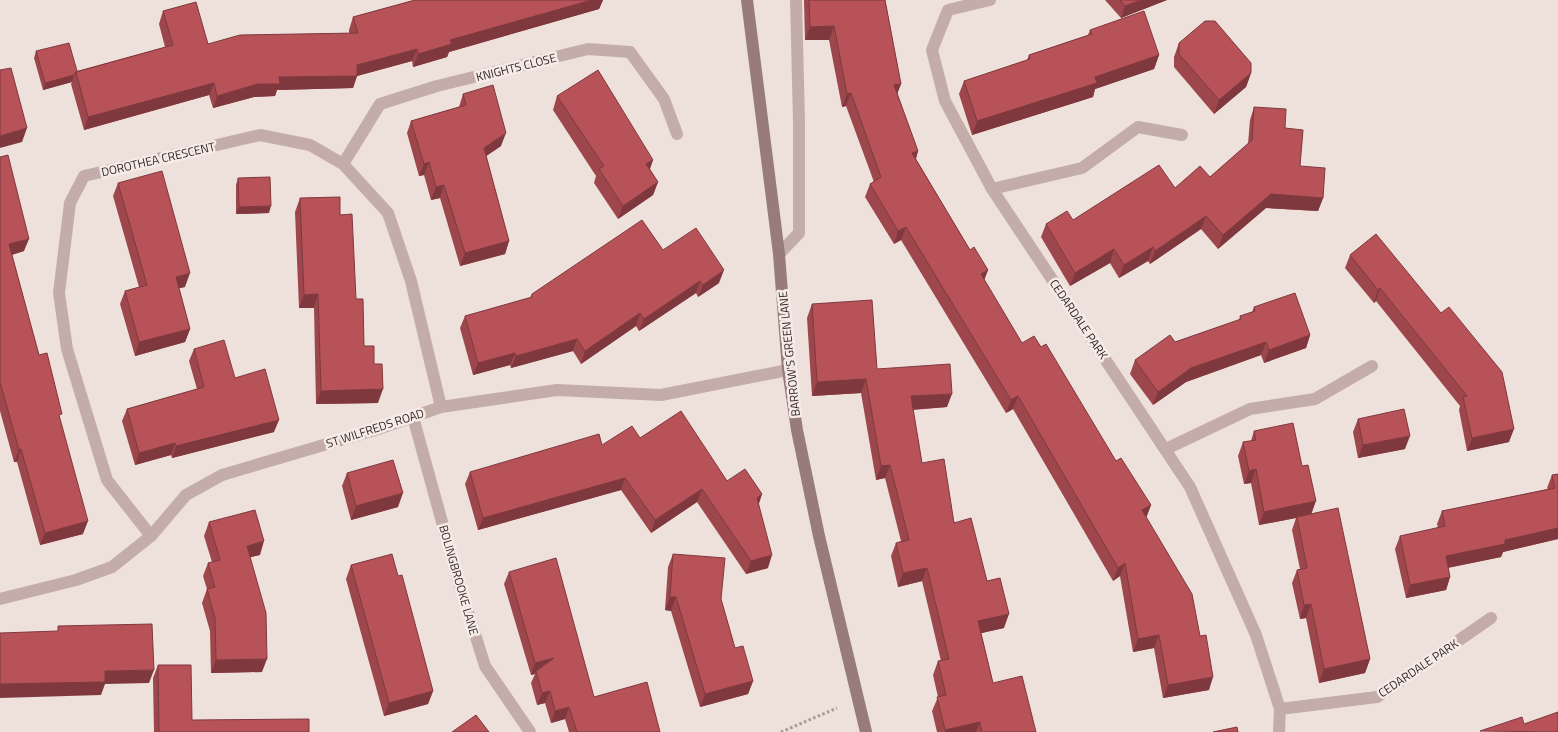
<svg xmlns="http://www.w3.org/2000/svg" width="1558" height="732" viewBox="0 0 1558 732" font-family="'Titillium Web',sans-serif">
<style>
.lines{fill:none;stroke-linecap:round;stroke-linejoin:round}
.path{stroke:#b09793;stroke-width:3;stroke-dasharray:2.5 2.5;stroke-linecap:butt}
.lane{stroke:#c4ada9;stroke-width:12}
.street{stroke:#c4ada9;stroke-width:12}
.secondary{stroke:#987c7b;stroke-width:12}
.wall{fill:#9d474c}
.shaded-wall{fill:#7f393e}
.building{fill:#b65258;stroke:#7f393e}
.labels{text-anchor:middle;dominant-baseline:central;stroke-width:5;stroke-linejoin:round;paint-order:stroke}
.street-label{font-size:12px;fill:#332828;stroke:#f6ebe7}
</style>
<rect width="100%" height="100%" fill="#eee0db"/>
<g class="lines">
<path class="path" d="M781 732 837 708"/>
<path class="lane" d="M630 52 664 99 677 134
M779 254 799 233V122L796 0"/>
<path class="street" d="M990 0 948 10 932 50 945 101 992 189 1190 487 1256 635 1280 709 1279 732
M343 164 380 104 437 86 588 49 630 52
M992 189 1082 168 1138 127 1182 135
M413 417 458 580 485 666 530 732
M1166 449 1250 409 1315 399 1372 366
M151 536 107 480 67 349 59 293 70 203 84 176 260 135 310 145 343 164 388 213 411 281 441 407
M0 599 76 580 112 567 151 536 186 495 222 475 378 429 441 407 557 390 661 395 788 370
M1280 709 1377 697 1491 618"/>
<path class="secondary" d="M747 0 779 254 788 370 797 430 819 536 866 732"/>
</g>
<path class="wall" d="M415 0H603L599 9 449 52 447 57 413 67 412 61 357 76 353 88 277 90 275 96 254 97 213 108 209 95 84 130 71 84 72 82 43 90 34 58 36 51 77 71 165 47 159 24 163 11 208 44 349 33V30L353 17Z
M804 0H885L901 84 897 93 918 151 916 159 970 250 988 270 984 280 1022 343 1041 347 1116 461 1151 505 1146 518 1209 690 1163 698 1154 648 1133 652 1120 576 1113 581 1013 409 1006 413 901 240 894 244 865 197 870 184 874 182 846 106 842 107 829 40H805Z
M1105 0H1167L1121 18Z
M1090 30 1159 55 1154 69 1095 89 1093 97 972 135 959 94 964 81 1027 60 1029 55 1088 35Z
M1179 43 1251 73 1246 87 1214 114 1174 67V57Z
M463 94 501 146 486 156 509 241 505 254 460 266 440 198 431 200 424 175 419 176 407 133 411 121 459 107Z
M557 96 653 160 650 169 658 182 653 195 618 219 594 183 596 176 553 110Z
M1254 107 1285 128 1300 166 1323 198 1318 211 1266 208 1218 249 1201 229 1150 264 1148 261 1119 278 1110 263 1070 286 1041 237 1046 224 1073 220 1210 177 1248 144 1250 120Z
M0 157 24 251 12 255 39 355 60 420 83 534 40 545 17 462H14L0 411Z
M238 178 269 213 236 214V185Z
M118 183 185 287 179 288 190 329 185 342 135 356 120 304 125 291 139 287 113 196Z
M300 198 340 215 364 346 378 403 316 404 314 308H299L295 212Z
M1376 234 1509 442 1467 451 1459 410 1460 406 1376 301 1374 303 1345 268 1350 255Z
M663 250 719 283 698 297 696 293 639 331 636 326 581 364 573 351 511 368 510 365 473 375 460 328 465 316 530 298 532 294Z
M812 304 877 369 947 407 913 410 922 463 987 581 1004 628 981 633 993 683 1036 732H937L932 711 938 697 933 675 938 661H941L922 581 898 587 891 556 896 543 901 541 885 478 876 480 861 393 812 396 807 318Z
M1254 307 1310 335 1306 348 1264 363 1261 355 1186 382 1153 405 1130 374 1135 360 1175 342 1239 320 1240 316 1252 312Z
M194 349 274 432 172 458 171 455 135 465 122 421 127 409 197 389 189 361Z
M1358 419 1405 449 1358 458 1353 432Z
M1254 431 1312 514 1370 659 1365 673 1319 683 1306 618 1300 619 1292 583 1297 570 1300 569 1292 530 1296 518 1259 525 1251 483 1244 484 1238 456 1243 442 1251 441Z
M602 445 727 481 762 494 758 504 768 568 746 574 697 502 651 533 621 490 478 530 465 484 470 472Z
M347 473 398 507 351 520 342 486Z
M1558 474V539L1503 552 1501 557 1448 568 1450 577 1446 590 1406 598 1395 549 1400 536 1438 528 1437 524 1442 511 1548 489 1547 488 1552 475Z
M209 522 260 555 250 557 262 672 211 673 210 631 202 603 207 589 203 576 208 563 212 562 204 536Z
M673 554 721 599 735 648 753 681 748 694 700 707 671 611 665 610 668 567Z
M351 565 398 576 433 691 428 704 384 716 346 579Z
M509 572 594 697 660 732H569L565 719 551 723 545 703 537 705 531 683 535 674 531 675 504 584Z
M158 665 192 720 309 732H154L153 678Z"/>
<path class="shaded-wall" d="M592 0H603L599 9 449 52 447 57 413 67 418 54 450 40Z
M1141 0H1167L1121 18 1125 6Z
M834 26 829 40H805L810 27Z
M417 49 412 61 357 76 353 88 277 90 275 96 254 97 213 108 217 96 279 77 357 65Z
M1159 55 1154 69 1095 89 1093 97 972 135 977 121 1095 77Z
M1251 73 1246 87 1214 114 1219 100Z
M74 75 72 82 43 90 45 83Z
M214 83 209 95 84 130 88 117Z
M901 84 896 97 894 85Z
M851 93 846 106 842 107 847 94Z
M27 128 22 142 0 148V136Z
M506 133 501 146 479 161 484 148Z
M918 151 914 164 912 153Z
M653 160 648 173 646 164Z
M429 162 424 175 419 176 424 164Z
M658 182 653 195 618 219 623 206Z
M444 185 440 198 431 200 436 187Z
M1271 194 1323 198 1318 211 1266 208 1218 249 1223 235Z
M271 206 269 213 236 214 239 207Z
M1206 216 1201 229 1150 264 1155 251Z
M906 227 901 240 894 244 898 231Z
M29 239 24 251 4 257 9 244Z
M509 241 505 254 460 266 465 253Z
M1153 247 1148 261 1119 278 1124 265Z
M1114 249 1110 263 1070 286 1075 273Z
M724 270 719 283 698 297 703 285Z
M988 270 983 283 981 274Z
M190 273 185 287 171 290 176 277Z
M700 281 696 293 639 331 644 319Z
M1380 288 1376 301 1374 303 1378 290Z
M318 294 314 308H299L304 295Z
M640 313 636 326 581 364 585 351Z
M190 329 185 342 135 356 139 342Z
M1310 335 1306 348 1264 363 1269 350Z
M577 339 573 351 511 368 516 356Z
M1266 342 1261 355 1186 382 1153 405 1158 392 1191 368Z
M515 353 510 365 473 375 478 363Z
M866 379 861 393 812 396 817 382Z
M383 389 378 403 316 404 321 391Z
M952 394 947 407 906 410 911 396Z
M1018 396 1013 409 1006 413 1011 400Z
M279 420 274 432 172 458 176 446Z
M1514 429 1509 442 1467 451 1472 438Z
M1410 436 1405 449 1358 458 1363 445Z
M175 443 171 455 135 465 139 453Z
M21 449 17 462H14L19 450Z
M890 465 885 478 876 480 881 466Z
M1256 469 1251 483 1244 484 1249 471Z
M625 478 621 490 478 530 483 518Z
M702 489 697 502 651 533 655 520Z
M403 493 398 507 351 520 356 506Z
M762 494 758 507 757 498Z
M1316 501 1311 515 1259 525 1264 512Z
M1151 505 1146 518 1142 510Z
M88 521 83 534 40 545 45 533Z
M1558 528V539L1503 552 1501 557 1441 569 1446 556 1505 540Z
M264 541 260 555 242 559 247 546Z
M772 555 768 568 746 574 751 561Z
M1125 563 1120 576 1113 581 1118 568Z
M927 568 922 581 898 587 903 573Z
M1450 577 1446 590 1406 598 1410 585Z
M670 597H676L671 611 665 610Z
M1311 604 1306 618 1300 619 1304 605Z
M1009 614 1004 628 973 635 978 621Z
M1159 635 1154 648 1133 652 1138 639Z
M554 658 536 671 535 674 531 675 535 663Z
M267 659 262 672 211 673 216 660Z
M1370 659 1365 673 1319 683 1324 669Z
M154 670 149 683 105 684 101 695 0 698V684L105 671Z
M1213 677 1209 690 1163 698 1168 685Z
M753 681 748 694 700 707 705 694Z
M433 691 428 704 384 716 389 703Z
M550 691 545 703 537 705 542 693Z
M569 707 565 719 551 723 555 711Z
M980 722 976 732H945V730Z"/>
<path class="building" d="M415 0H592L450 40 452 44 418 54 417 49 357 65V76L279 77 280 84H258L217 96 214 83 88 117 76 72 173 45 163 11 196 2 208 44 240 35 358 33 353 17Z
M809 0H885L901 84 894 85 918 151 912 153 970 250 974 247 988 270 981 274 1022 343 1034 336 1041 347 1046 344 1116 461 1121 458 1151 505 1142 510 1192 594 1200 636 1206 635 1213 677 1168 685 1159 635 1138 639 1125 563 1118 568 1018 396 1011 400 906 227 898 231 870 184 881 177 851 93 847 94 834 26 810 27Z
M1120 0H1141L1125 6Z
M1144 11 1159 55 1095 77 1097 83 977 121 964 81 1030 59 1029 55 1092 34 1090 30Z
M1205 21H1215L1251 63V73L1219 100 1179 54V43Z
M69 43 77 71 76 72 74 75 45 83 36 51Z
M11 68 27 128 0 136V70Z
M598 70 653 160 646 164 658 182 623 206 599 169 604 166 557 96Z
M493 85 506 133 484 148 509 241 465 253 444 185 436 187 429 162 424 164 411 121 466 105 463 94Z
M1254 107 1286 109 1285 128 1303 130 1300 166 1325 168 1323 198 1271 194 1223 235 1206 216 1155 251 1153 247 1124 265 1114 249 1075 273 1046 224 1067 211 1073 220 1159 165 1175 188 1200 166 1210 177 1252 140Z
M8 155 29 239 9 244 39 355 47 353 62 414 59 415 88 521 45 533 21 449 19 450 0 382V157Z
M162 171 190 273 176 277 190 329 139 342 125 291 147 285 118 183Z
M270 177 271 206 239 207 238 178Z
M340 197V215L352 214 356 299H363L364 346H374V364H382L383 389 321 391 318 294 304 295 300 198Z
M642 220 663 250 696 228 724 270 703 285 700 281 644 319 640 313 585 351 577 339 516 356 515 353 478 363 465 316 532 297V294Z
M1376 234 1441 313 1449 307 1502 372 1514 429 1472 438 1463 397 1467 396 1380 288 1378 290 1350 255Z
M1295 293 1310 335 1269 350 1266 342 1191 368 1158 392 1135 360 1170 335 1175 342 1241 319 1240 316 1255 311 1254 307Z
M872 300 877 369 950 364 952 394 911 396 922 463 944 459 954 523 971 518 987 581 1000 578 1009 614 978 621 993 683 1022 676 1036 732H982L980 722 945 730 937 697 946 695 938 661 949 659 927 568 903 573 896 543 909 540 890 465 881 466 866 379 817 382 812 304Z
M224 340 235 378 265 369 279 420 176 446 175 443 139 453 127 409 204 387 194 349Z
M1404 409 1410 436 1363 445 1358 419Z
M681 411 727 481 745 469 762 494 757 498 772 555 751 561 702 489 655 520 625 478 483 518 470 472 599 434 602 445 632 426 640 438Z
M1293 423 1302 466 1308 465 1316 501 1264 512 1256 469 1249 471 1243 442 1256 440 1254 431Z
M393 460 403 493 356 506 347 473Z
M1558 474V528L1505 540V544L1446 556 1450 577 1410 585 1400 536 1445 526 1442 511 1555 488 1552 475Z
M1338 508 1370 659 1324 669 1311 604 1304 605 1297 570 1307 568 1297 517Z
M255 510 264 541 247 546 266 613 267 659 216 660 215 618 207 589 215 587 208 563 220 560 209 522Z
M392 554 398 576 402 575 433 691 389 703 351 565Z
M673 554 725 558 721 599 735 648 743 646 753 681 705 694 676 597H670Z
M556 558 594 697 647 682 660 732H577L569 707 555 711 550 691 542 693 536 671 554 658 535 663 509 572Z
M152 624 154 670 105 671V682L0 684V633L58 631V626Z
M158 665H191L192 720 309 719V732H159Z
M1558 712V732L1480 731 1522 717 1524 724Z
M476 715 489 732H452Z
M1237 727 1238 732H1213Z"/>
<g class="labels">
<g class="street-label">
<text transform="translate(516 67) rotate(-14)">KNIGHTS CLOSE</text>
<text transform="translate(158 159) rotate(-13)">DOROTHEA CRESCENT</text>
<text transform="translate(1079 319) rotate(56)">CEDARDALE PARK</text>
<text transform="translate(789 354) rotate(-96)">BARROW'S GREEN LANE</text>
<text transform="translate(375 428) rotate(-18)">ST WILFREDS ROAD</text>
<text transform="translate(459 580) rotate(74)">BOLINGBROOKE LANE</text>
<text transform="translate(1418 668) rotate(-34)">CEDARDALE PARK</text>
</g>
</g>
</svg>
